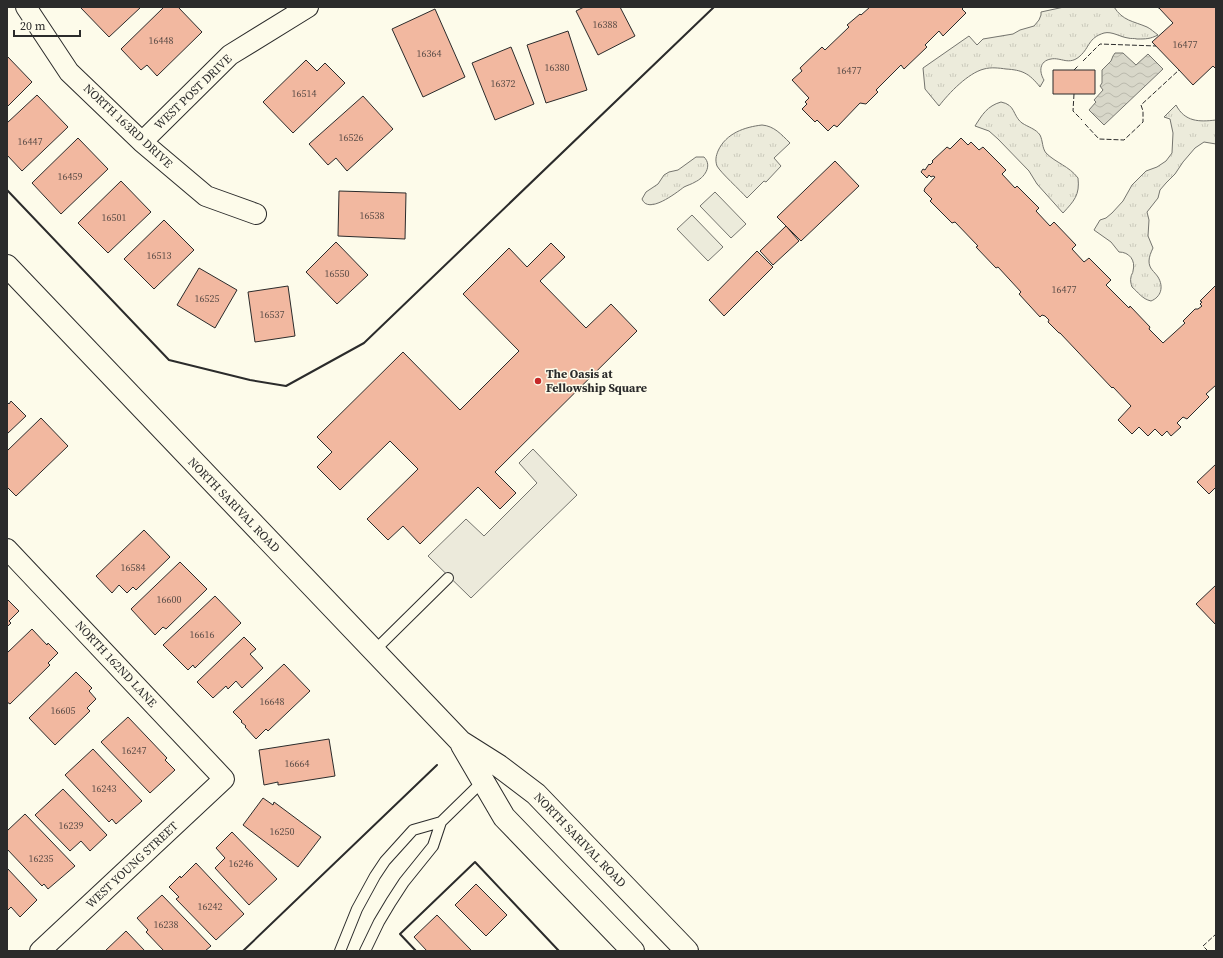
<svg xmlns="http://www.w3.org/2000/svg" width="1223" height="958" viewBox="0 0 1223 958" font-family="'Source Serif 4',serif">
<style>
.grass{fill:url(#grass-tufts);stroke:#74746e}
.park{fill:#ecebdb;stroke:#74746e}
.parking{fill:#eceadb;stroke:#74746e}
.water{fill:url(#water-waves);stroke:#74746e}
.building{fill:#f2b8a0;stroke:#2b2b2b}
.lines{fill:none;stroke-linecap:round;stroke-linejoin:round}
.lane-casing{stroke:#2b2b2b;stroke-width:12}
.street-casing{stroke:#2b2b2b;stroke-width:22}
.secondary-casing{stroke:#2b2b2b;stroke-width:24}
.lane{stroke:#fdfbea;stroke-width:10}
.street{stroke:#fdfbea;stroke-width:20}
.secondary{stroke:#fdfbea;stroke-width:22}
.fence{stroke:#2b2b2b;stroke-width:1;stroke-dasharray:5 2;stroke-linecap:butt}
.wall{stroke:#2b2b2b;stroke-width:2}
.poi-dot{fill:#c62828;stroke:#fdfbea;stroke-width:1.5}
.labels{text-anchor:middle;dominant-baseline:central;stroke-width:3;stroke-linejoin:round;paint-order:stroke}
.number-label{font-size:10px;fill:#5d4e48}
.street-label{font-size:12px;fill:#2b2b2b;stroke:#fdfbea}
.poi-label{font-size:12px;font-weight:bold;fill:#2b2b2b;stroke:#fdfbea;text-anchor:start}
</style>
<defs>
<pattern id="grass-tufts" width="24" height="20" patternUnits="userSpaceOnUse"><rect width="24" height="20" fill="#ecebdb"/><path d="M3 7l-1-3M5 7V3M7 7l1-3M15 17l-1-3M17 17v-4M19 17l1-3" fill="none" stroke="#cbcabc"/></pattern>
<pattern id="water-waves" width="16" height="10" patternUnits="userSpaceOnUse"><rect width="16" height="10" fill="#d8d7c9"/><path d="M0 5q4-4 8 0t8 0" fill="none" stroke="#bab9ad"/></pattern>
</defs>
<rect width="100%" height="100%" fill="#fdfbea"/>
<path class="grass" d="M1064 7H1114C1123 21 1133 21 1147 27 1151 29 1154 32 1158 35 1150 39 1146 39 1137 39 1134 38 1131 39 1128 38 1120 37 1112 31 1104 33 1088 38 1090 47 1080 56 1069 66 1061 57 1051 59 1039 61 1039 72 1044 80L1040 87C1029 73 1022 70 1006 69 999 68 991 67 984 69 968 73 949 93 939 106L925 89 923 68 969 36 977 45 983 39 1013 34 1020 30 1034 26 1039 20 1041 15V12Z
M1001 102C1016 105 1012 115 1022 123 1028 127 1036 129 1040 135 1043 141 1042 148 1046 153 1056 163 1069 166 1078 178 1080 195 1074 201 1063 213L1037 184 1029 171 998 139 989 131 975 126C982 115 987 106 1001 102Z
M1176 105C1185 122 1199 122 1216 120V144L1204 142 1195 148 1183 162 1175 174 1166 183 1160 190 1158 198 1147 212 1149 220 1148 236 1153 248C1151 252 1149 257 1149 261 1149 269 1154 271 1158 277 1164 287 1161 297 1151 301 1142 299 1138 292 1132 287 1131 284 1130 280 1131 277 1131 275 1133 273 1133 271 1136 260 1129 252 1119 252L1111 242 1094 230 1100 220 1106 218 1112 213 1123 201 1132 185 1146 171 1157 167 1166 161 1172 153 1173 133 1170 119 1164 117Z
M762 125C774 126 781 134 790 143L774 158 781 166 766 182 764 181 747 198C740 190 721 173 717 166 715 160 716 156 718 151 726 133 745 127 762 125Z
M696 157H704C713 166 704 178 695 182 692 184 688 185 684 187 676 193 648 215 642 199L646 192 658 184 664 175 669 172 678 170Z"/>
<path class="park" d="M715 192 746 224 731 238 700 206Z
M692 215 723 247 708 261 677 229Z"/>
<path class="parking" d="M533 449 577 495 471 598 428 556 466 519 484 536 537 483 519 463Z"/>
<path class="water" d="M1115 53H1123L1136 65 1148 54 1163 69 1104 125 1089 110 1096 102 1094 100 1103 90 1100 86 1102 83V70L1111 61 1113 56Z"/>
<path class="building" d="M80 7H141L109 37Z
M164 7H178L202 32 157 76 147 65 141 70 121 49Z
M584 7H620L635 36 598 55 576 11Z
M870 7H964L962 9 966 13 943 36 939 31 925 45 927 47 904 69 901 65 876 90 878 92 866 104 860 103 837 127 834 125 828 131 817 120 815 122 802 109 807 104 805 102 809 98 792 80 802 71 800 68 822 47 825 50 849 27 847 25 860 14 861 15Z
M1156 7H1216V69L1213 66 1193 85 1179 70 1152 42 1173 23 1159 8Z
M435 9 465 77 423 97 392 29Z
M568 31 587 90 546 103 527 45Z
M511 47 534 104 495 120 472 63Z
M7 56 32 82 7 107Z
M306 60 317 71 325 63 345 83 293 133 263 102Z
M1053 70H1095V94H1053Z
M37 95 68 127 22 171 7 155V123Z
M363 96 393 129 347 171 336 158 328 165 309 144Z
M78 138 108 169 61 214 32 183Z
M961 138 968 145 971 142 979 150 983 147 1006 170 1002 174 1015 188 1017 186 1039 208 1036 211 1050 226 1054 222 1076 245 1072 249 1084 262 1089 258 1111 280 1106 285 1129 308 1130 306 1150 327 1149 329 1163 343 1185 323 1183 321 1195 309H1198L1202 306 1200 304 1202 302 1200 301 1216 285V385L1206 394 1209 397 1187 419 1183 417 1177 423 1181 427 1171 436 1167 431 1162 436 1155 429 1148 436 1139 427 1132 434 1118 420 1131 406 1113 387 1112 388 1060 333H1059L1048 322 1049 320 1045 316 1042 315 1040 317 1019 294 1021 292 998 267 996 268 976 247 978 246 955 222 952 223 930 201 932 199 924 191 925 188 935 177 933 176 931 177 929 175 927 178 921 172 923 169 925 170 929 164 930 165 933 162 932 161 947 147 950 149Z
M835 161 859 186 801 241 777 217Z
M121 181 151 212 108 253 78 223Z
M339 191 406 193 405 239 338 236Z
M164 220 194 250 154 289 124 259Z
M786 226 799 241 773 265 760 251Z
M336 242 368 275 337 304 306 272Z
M551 243 565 257 540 281 586 328 611 304 637 331 495 472 516 493 500 509 478 487 420 544 403 526 388 540 367 519 418 469 390 441 340 490 317 467 332 452 317 437 403 352 460 410 519 351 463 294 509 248 527 267Z
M757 251 773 267 724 316 709 300Z
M199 268 237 290 215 328 177 305Z
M288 286 295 336 255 342 248 292Z
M11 401 26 416 7 434V402L9 404Z
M41 418 68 446 16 496 7 487V451Z
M1216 464V487L1209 494 1197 482Z
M144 530 170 557 136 590 133 587 127 593 119 585 112 593 96 576Z
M180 562 207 589 166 629 163 627 155 635 131 609Z
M1216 585V625L1196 604Z
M215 596 241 623 195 668 193 665 188 670 163 645Z
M8 600 19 611 9 621 11 623 7 627V601Z
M32 629 47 645 48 643 58 653 48 663 50 665 10 704 7 702V653Z
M244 637 256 649 250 654 263 668 242 688 236 681 228 689 226 686 213 698 197 682Z
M284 664 310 691 268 731 266 729 256 739 245 727 246 726 241 722 242 721 233 712Z
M76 672 92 688 89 691 96 699 87 708 90 711 55 745 29 718Z
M128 717 167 758 165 760 175 770 150 793 101 742Z
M329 739 335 776 278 785V782L264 785 259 750Z
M93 749 142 801 116 824 112 819 109 822 65 775Z
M63 789 107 835 90 851 81 841 70 851 35 815Z
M263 798 273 805 274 802 321 837 298 867 243 825Z
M25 814 75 866 48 889 44 884 42 886 7 849V831Z
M232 832 277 879 249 905 215 868 225 858 216 848Z
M196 863 244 914 216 940 176 899 179 897 169 887 180 876 181 878Z
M7 868 37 900 20 917 11 907 7 911Z
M476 884 507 915 486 936 455 905Z
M162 895 211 946 205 951H164L146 932 148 930 137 918Z
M437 915 471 950 470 951H427L414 937Z
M126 931 145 951H105Z"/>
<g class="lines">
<g class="lane-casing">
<path id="lane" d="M373 652 448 578
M340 951 357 909 375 876 385 861 413 830 441 822
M365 951 379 922 391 902 404 882 433 846 441 822 484 780"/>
</g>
<g class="street-casing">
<path id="street" d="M26 7 69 72 142 142 206 196 256 214
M142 142 230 55 308 7
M7 549 224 779 40 951"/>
</g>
<g class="secondary-casing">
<path id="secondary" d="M7 266 461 742 499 766 536 794 687 951
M462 745 504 817 633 951"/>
</g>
<use href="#lane" class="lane"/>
<use href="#street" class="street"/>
<use href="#secondary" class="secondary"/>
<path class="fence" d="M1083 61 1100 44 1156 46
M1074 70 1079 65
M1074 94 1073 111 1082 120
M1085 124 1099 139 1124 140 1143 122V111L1141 105 1179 70
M1208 951 1203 946 1216 934"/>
<path class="wall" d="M7 190 169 360 250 380 286 386 364 343 714 7
M243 951 437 765
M416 951 400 934 475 862 559 951"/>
</g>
<circle class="poi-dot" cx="538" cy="381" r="4"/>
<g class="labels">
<g class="number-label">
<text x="605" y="24">16388</text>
<text x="161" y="40">16448</text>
<text x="1185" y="44">16477</text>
<text x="429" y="53">16364</text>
<text x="557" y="67">16380</text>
<text x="849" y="70">16477</text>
<text x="503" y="83">16372</text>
<text x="304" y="93">16514</text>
<text x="351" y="137">16526</text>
<text x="30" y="141">16447</text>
<text x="70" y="176">16459</text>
<text x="372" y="215">16538</text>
<text x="114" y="217">16501</text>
<text x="159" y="255">16513</text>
<text x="337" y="273">16550</text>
<text x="1064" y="289">16477</text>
<text x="207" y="298">16525</text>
<text x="272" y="314">16537</text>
<text x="133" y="567">16584</text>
<text x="169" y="599">16600</text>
<text x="202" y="634">16616</text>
<text x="272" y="701">16648</text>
<text x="63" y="710">16605</text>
<text x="134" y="750">16247</text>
<text x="297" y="763">16664</text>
<text x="104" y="788">16243</text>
<text x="71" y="825">16239</text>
<text x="282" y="831">16250</text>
<text x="41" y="858">16235</text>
<text x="241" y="863">16246</text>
<text x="210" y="906">16242</text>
<text x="166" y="924">16238</text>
</g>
<g class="street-label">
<text transform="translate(193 92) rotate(-44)">WEST POST DRIVE</text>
<text transform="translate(128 126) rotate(43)">NORTH 163RD DRIVE</text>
<text transform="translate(234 505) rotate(46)">NORTH SARIVAL ROAD</text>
<text transform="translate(116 664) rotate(47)">NORTH 162ND LANE</text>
<text transform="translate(580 840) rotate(46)">NORTH SARIVAL ROAD</text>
<text transform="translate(132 865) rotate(-43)">WEST YOUNG STREET</text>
</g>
<g class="poi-label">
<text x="546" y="374">The Oasis at<tspan x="546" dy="14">Fellowship Square</tspan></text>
</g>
</g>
<rect width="1223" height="958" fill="none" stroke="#2b2b2b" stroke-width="16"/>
<path d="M14 30v6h66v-6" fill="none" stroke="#2b2b2b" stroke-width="2"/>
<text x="20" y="30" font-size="12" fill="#2b2b2b" stroke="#fdfbea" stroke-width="3" paint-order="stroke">20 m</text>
</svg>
